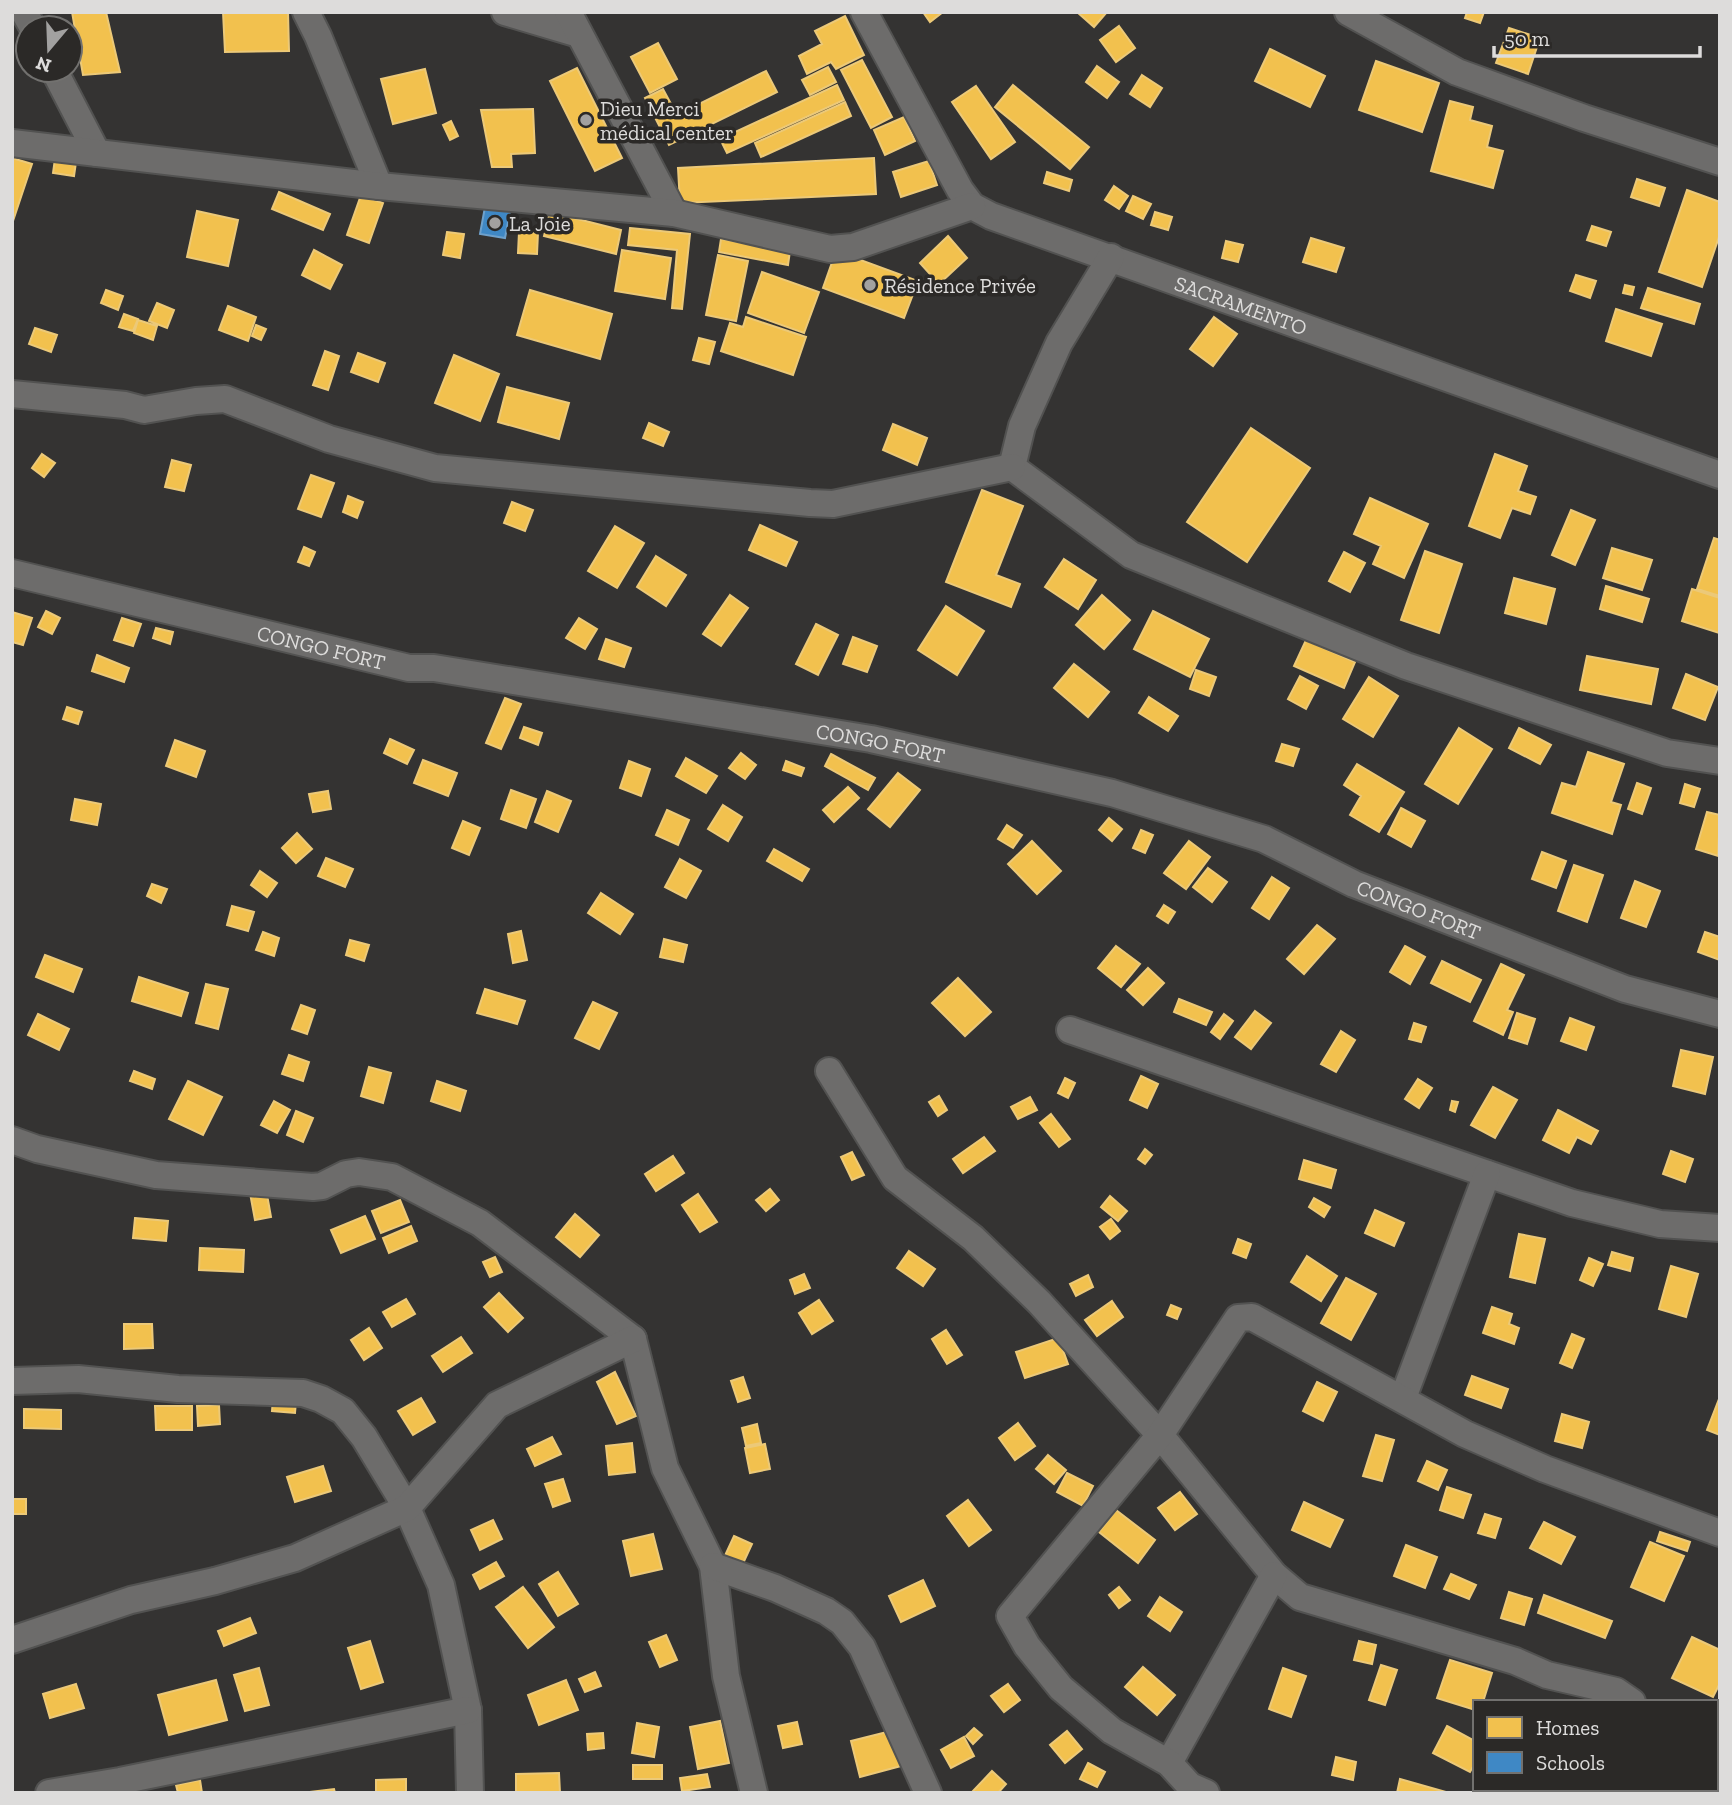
<svg xmlns="http://www.w3.org/2000/svg" width="1732" height="1805" viewBox="0 0 1732 1805" font-family="'Zilla Slab',serif">
<style>
.homes{fill:#f2c14e;stroke:#ecc978;stroke-width:2}
.schools{fill:#3f88c5;stroke:#6ea1cc;stroke-width:2}
.lines{fill:none;stroke-linecap:round;stroke-linejoin:round}
.street-casing{stroke:#525251;stroke-width:30}
.street{stroke:#6d6c6b;stroke-width:26}
.poi-dot{fill:#a2a1a0;stroke:#2b2927;stroke-width:2.5}
.labels{text-anchor:middle;dominant-baseline:central;stroke-width:7;stroke-linejoin:round;paint-order:stroke}
.poi-label{font-size:21px;fill:#dddcdb;stroke:#2b2927;text-anchor:start}
.street-label{font-size:21px;fill:#dddcdb;stroke:#2b2927}
</style>
<rect width="100%" height="100%" fill="#343332"/>
<path class="homes" d="M72 12H106L120 72 83 75Z
M223 12H288L289 51 225 52Z
M923 12H943L930 22Z
M1077 12H1107L1094 27Z
M1467 12H1484L1480 23 1465 18Z
M845 16 864 55 836 69 831 62 807 74 799 56 822 44 815 31Z
M1119 26 1135 48 1116 62 1100 40Z
M1509 28 1540 38 1528 74 1496 63Z
M658 43 677 79 650 93 631 57Z
M1270 49 1325 76 1310 107 1255 81Z
M862 60 892 117 871 128 841 70Z
M1376 61 1439 83 1422 132 1359 110Z
M1097 66 1119 82 1107 98 1086 82Z
M828 67 836 82 810 95 802 80Z
M577 68 622 158 595 171 550 81Z
M425 69 436 113 393 124 381 79Z
M766 71 777 92 669 145 645 98 663 89 677 115Z
M1142 75 1162 88 1150 107 1130 94Z
M837 85 844 100 727 153 720 139Z
M1013 85 1089 147 1070 169 995 107Z
M976 86 1015 142 991 159 952 102Z
M1450 101 1473 107 1470 120 1492 126 1487 147 1503 151 1493 188 1431 171Z
M845 102 851 116 761 157 755 143Z
M533 109 535 153 511 154 512 167H492L481 110Z
M904 117 915 141 885 155 874 130Z
M451 121 458 136 450 140 443 125Z
M56 152 77 155 74 176 53 173Z
M12 158 32 164 12 224Z
M874 158 876 194 680 203 678 168Z
M929 161 937 185 901 197 893 172Z
M1047 172 1072 180 1069 191 1044 183Z
M1637 179 1665 188 1659 206 1631 197Z
M1114 186 1128 196 1119 209 1105 200Z
M1687 190 1720 202V234L1702 287 1659 272Z
M279 192 330 214 323 230 272 209Z
M361 195 383 203 369 243 347 235Z
M1133 196 1151 204 1143 219 1126 211Z
M197 211 238 220 228 266 187 257Z
M550 212 621 230 616 254 544 236Z
M1155 212 1172 217 1168 230 1151 225Z
M1592 226 1611 232 1606 246 1587 240Z
M630 228 690 234 682 309 672 308 677 250 628 245Z
M447 232 464 234 460 258 443 255Z
M519 232 538 233 537 254 518 253Z
M948 236 967 258 939 284 920 263Z
M1311 238 1344 248 1336 272 1303 262Z
M721 239 790 251 788 265 719 252Z
M1226 241 1243 245 1238 262 1222 258Z
M314 250 342 265 330 289 302 275Z
M622 250 671 258 665 299 615 291Z
M836 251 918 281 904 318 823 288Z
M718 255 748 261 736 321 706 315Z
M762 272 819 292 804 333 748 313Z
M1576 275 1596 281 1590 298 1570 291Z
M1625 285 1634 287 1632 295 1623 293Z
M1648 288 1700 304 1694 324 1641 308Z
M106 290 123 296 118 310 101 303Z
M530 290 612 314 600 359 517 335Z
M157 303 174 310 167 328 149 321Z
M228 306 256 317 248 341 219 330Z
M1616 309 1662 324 1651 356 1606 341Z
M124 314 138 319 133 331 119 327Z
M746 317 806 337 793 375 721 351 730 323 743 327Z
M1214 317 1237 334 1213 366 1190 349Z
M138 320 157 326 153 340 134 333Z
M256 325 266 329 261 340 252 336Z
M35 328 57 335 51 352 29 344Z
M699 338 715 342 709 364 693 360Z
M325 351 339 356 328 390 313 385Z
M358 353 385 363 378 382 351 372Z
M454 355 499 374 480 421 435 403Z
M507 387 569 403 559 439 498 422Z
M649 423 669 432 663 446 643 438Z
M893 424 927 438 917 465 883 450Z
M1251 428 1310 468 1247 562 1187 522Z
M42 454 55 463 44 477 32 468Z
M1495 454 1527 466 1518 491 1536 497 1530 514 1512 508 1500 538 1469 526Z
M172 460 191 465 184 491 165 487Z
M311 475 334 483 321 517 298 509Z
M982 490 1023 506 996 575 1020 584 1011 607 946 582Z
M348 496 363 502 357 518 343 512Z
M1370 498 1428 524 1404 578 1373 564 1381 546 1354 534Z
M512 502 533 510 525 531 504 523Z
M1571 510 1595 520 1575 565 1552 555Z
M760 525 797 542 786 566 749 550Z
M615 526 644 543 617 588 588 571Z
M1714 538 1720 540V596L1697 589Z
M304 547 315 552 309 566 298 562Z
M1612 548 1652 560 1642 590 1603 578Z
M1425 551 1462 564 1439 633 1401 620Z
M1344 552 1365 563 1350 592 1329 581Z
M656 556 686 575 666 606 637 587Z
M1064 559 1096 580 1078 609 1045 587Z
M1514 578 1555 589 1546 624 1505 613Z
M1606 586 1649 599 1642 622 1600 609Z
M1692 589 1720 598 1719 633 1682 621Z
M730 595 748 608 721 646 703 634Z
M1102 595 1130 620 1104 649 1076 625Z
M946 606 984 631 957 675 918 650Z
M46 611 60 618 52 634 38 627Z
M1153 611 1209 639 1190 677 1134 649Z
M12 612 32 618 23 645 12 642Z
M122 618 141 624 133 646 114 640Z
M579 618 597 629 585 649 566 638Z
M816 624 838 635 818 675 796 664Z
M156 628 173 632 170 644 153 638Z
M853 637 877 646 867 672 843 664Z
M606 639 631 648 624 667 599 659Z
M1306 640 1355 662 1344 688 1294 666Z
M97 655 129 668 124 682 92 671Z
M1587 656 1658 669 1651 704 1580 690Z
M1074 664 1109 692 1088 717 1054 688Z
M1196 670 1216 677 1209 696 1190 689Z
M1686 674 1718 687 1705 720 1673 708Z
M1300 676 1318 686 1306 709 1288 699Z
M1369 677 1398 696 1373 737 1343 719Z
M1149 697 1178 716 1168 731 1139 713Z
M505 698 521 704 501 749 486 743Z
M67 707 82 712 78 724 63 719Z
M524 727 542 733 538 745 520 738Z
M1459 728 1492 749 1458 804 1425 784Z
M1519 728 1551 745 1540 764 1509 748Z
M390 739 414 750 407 764 384 753Z
M175 740 205 751 196 777 166 766Z
M1282 744 1299 749 1293 766 1276 761Z
M1588 752 1624 764 1611 802 1621 805 1612 834 1552 813 1562 783 1576 787Z
M741 753 756 765 745 779 729 768Z
M831 754 875 778 868 790 825 766Z
M686 758 717 776 706 793 676 776Z
M423 760 457 773 448 796 414 783Z
M629 761 650 769 641 796 620 788Z
M786 761 804 768 801 776 783 770Z
M1357 764 1404 792 1379 832 1350 815 1361 796 1344 785Z
M898 773 920 790 890 827 868 809Z
M1637 783 1651 788 1642 814 1628 809Z
M1685 784 1700 789 1694 807 1680 803Z
M848 787 859 798 834 822 823 810Z
M511 790 536 799 526 828 501 819Z
M328 791 331 809 313 812 309 794Z
M547 791 571 801 558 832 535 822Z
M75 799 101 804 97 825 71 820Z
M723 805 742 817 728 841 708 829Z
M1401 808 1425 821 1411 847 1388 834Z
M667 810 689 820 678 845 656 835Z
M1707 812 1720 815 1718 856 1696 849Z
M1109 818 1122 829 1112 841 1099 830Z
M463 821 480 828 469 855 452 848Z
M1007 825 1022 835 1013 848 998 839Z
M1141 830 1153 835 1145 853 1133 848Z
M297 833 312 849 296 863 282 848Z
M1032 841 1061 871 1037 894 1008 864Z
M1189 841 1210 857 1186 889 1164 873Z
M774 849 809 869 802 881 767 861Z
M1542 852 1566 861 1556 888 1532 879Z
M326 858 353 869 345 887 318 876Z
M680 859 701 871 686 898 665 887Z
M1574 865 1603 875 1587 922 1558 911Z
M1208 868 1227 882 1212 902 1193 887Z
M260 871 277 883 267 897 251 885Z
M1272 877 1289 888 1269 919 1252 908Z
M1635 881 1660 891 1646 927 1621 918Z
M152 884 167 889 161 903 147 896Z
M601 893 633 914 620 934 588 913Z
M1164 905 1175 912 1168 923 1157 916Z
M232 906 254 912 248 931 227 925Z
M1317 925 1335 939 1304 974 1287 959Z
M521 931 527 960 513 963 508 934Z
M263 932 279 938 274 956 256 950Z
M1705 932 1720 937V960L1698 952Z
M664 939 687 945 683 962 660 957Z
M350 940 369 945 364 961 346 955Z
M1116 946 1140 964 1121 987 1098 968Z
M1405 946 1425 957 1410 984 1390 972Z
M45 955 82 969 73 992 36 977Z
M1442 961 1481 980 1470 1002 1431 983Z
M1501 964 1524 975 1507 1010 1513 1012 1503 1035 1474 1021Z
M1148 968 1164 983 1143 1005 1127 990Z
M139 977 188 993 181 1016 132 1001Z
M958 978 991 1012 965 1036 932 1003Z
M206 984 228 989 218 1029 196 1023Z
M485 989 525 1001 517 1024 477 1013Z
M1179 999 1212 1012 1206 1025 1174 1012Z
M593 1002 617 1013 599 1049 575 1038Z
M301 1005 315 1010 307 1034 292 1029Z
M1255 1011 1271 1023 1251 1049 1235 1037Z
M1517 1013 1535 1019 1527 1044 1509 1038Z
M38 1014 69 1029 59 1050 28 1035Z
M1224 1014 1233 1021 1220 1039 1211 1032Z
M1570 1018 1594 1027 1586 1050 1561 1041Z
M1414 1023 1426 1027 1421 1042 1409 1039Z
M1341 1031 1355 1040 1336 1072 1321 1064Z
M1681 1050 1713 1057 1705 1094 1673 1086Z
M289 1055 309 1062 303 1081 282 1074Z
M369 1067 391 1073 383 1103 361 1096Z
M134 1071 155 1079 152 1089 130 1081Z
M1141 1076 1158 1084 1147 1108 1130 1100Z
M1065 1078 1075 1083 1068 1098 1058 1093Z
M1418 1079 1432 1088 1419 1108 1405 1099Z
M188 1081 222 1097 203 1135 169 1119Z
M437 1081 466 1091 460 1111 431 1101Z
M1493 1087 1517 1100 1495 1138 1471 1125Z
M939 1096 947 1110 938 1116 929 1102Z
M1030 1097 1037 1110 1018 1119 1011 1107Z
M274 1101 290 1110 277 1133 261 1125Z
M1452 1101 1458 1102 1455 1112 1450 1110Z
M1558 1110 1598 1131 1591 1144 1577 1137 1569 1153 1543 1140Z
M296 1111 313 1118 303 1142 287 1135Z
M1051 1114 1070 1139 1059 1147 1040 1123Z
M984 1137 995 1151 963 1173 953 1159Z
M1145 1149 1152 1155 1145 1164 1138 1159Z
M1671 1151 1693 1159 1685 1182 1663 1174Z
M852 1152 864 1175 852 1180 841 1157Z
M673 1156 684 1173 656 1191 645 1174Z
M1304 1160 1336 1170 1331 1188 1299 1179Z
M266 1189 271 1217 255 1220 250 1193Z
M770 1189 779 1200 766 1211 756 1200Z
M698 1194 717 1222 700 1232 682 1205Z
M1110 1196 1127 1211 1118 1221 1101 1207Z
M1314 1198 1330 1207 1324 1217 1309 1207Z
M400 1200 409 1222 381 1233 372 1211Z
M1375 1210 1404 1223 1394 1246 1365 1233Z
M575 1214 599 1235 580 1257 556 1237Z
M365 1216 375 1239 341 1253 331 1230Z
M135 1218 168 1221 166 1241 133 1238Z
M1111 1219 1120 1231 1110 1239 1100 1227Z
M411 1226 417 1241 389 1253 383 1238Z
M1519 1234 1545 1239 1535 1283 1510 1277Z
M1238 1239 1251 1244 1246 1258 1233 1253Z
M200 1248 244 1250 243 1272 199 1270Z
M909 1251 935 1269 923 1286 897 1268Z
M1612 1252 1633 1258 1630 1271 1608 1265Z
M1307 1256 1337 1276 1321 1301 1291 1282Z
M495 1257 502 1272 490 1277 483 1262Z
M1589 1258 1603 1264 1593 1286 1580 1280Z
M1671 1266 1698 1274 1686 1317 1659 1309Z
M804 1274 810 1288 795 1294 790 1280Z
M1088 1275 1093 1287 1076 1296 1070 1284Z
M1346 1278 1376 1294 1351 1340 1321 1323Z
M499 1293 523 1318 508 1332 484 1307Z
M406 1299 415 1314 392 1327 383 1312Z
M819 1300 833 1321 812 1334 799 1313Z
M1112 1301 1123 1317 1097 1336 1085 1320Z
M1171 1305 1181 1309 1177 1319 1167 1315Z
M1492 1307 1512 1314 1509 1324 1519 1328 1514 1344 1483 1333Z
M124 1324H152L153 1348 124 1349Z
M369 1328 382 1348 364 1360 351 1340Z
M946 1330 962 1355 947 1364 932 1339Z
M1572 1334 1584 1339 1572 1368 1560 1363Z
M461 1337 472 1353 443 1372 432 1356Z
M1058 1338 1071 1347 1063 1350 1068 1364 1025 1378 1016 1352Z
M615 1372 636 1416 617 1424 597 1382Z
M1472 1376 1508 1389 1501 1408 1465 1395Z
M743 1377 750 1398 738 1402 731 1381Z
M1317 1382 1337 1392 1323 1421 1303 1411Z
M421 1398 435 1422 413 1435 398 1411Z
M273 1399 296 1401 295 1413 272 1411Z
M1719 1399 1720 1400V1435L1707 1430Z
M219 1405 220 1424 198 1426 197 1406Z
M155 1406H192V1430H156Z
M24 1409 61 1410V1429L24 1428Z
M1562 1414 1589 1422 1582 1448 1555 1441Z
M1018 1423 1035 1446 1015 1460 999 1438Z
M757 1424 761 1443 746 1446 742 1428Z
M1376 1435 1394 1440 1382 1481 1363 1476Z
M552 1437 561 1454 535 1466 527 1449Z
M632 1443 635 1472 609 1475 606 1446Z
M765 1444 770 1469 750 1473 745 1448Z
M1048 1455 1066 1470 1054 1484 1036 1469Z
M1427 1461 1447 1470 1438 1490 1418 1481Z
M323 1466 331 1491 295 1502 287 1477Z
M1067 1473 1093 1486 1083 1506 1057 1492Z
M563 1479 570 1501 553 1507 545 1484Z
M1447 1487 1471 1495 1463 1518 1440 1510Z
M1180 1492 1197 1514 1175 1530 1158 1508Z
M12 1499H26V1514H12Z
M968 1500 991 1530 969 1546 947 1516Z
M1304 1502 1343 1520 1330 1547 1292 1530Z
M1116 1510 1155 1540 1138 1563 1099 1532Z
M1485 1514 1501 1519 1495 1538 1478 1533Z
M493 1520 502 1539 480 1550 471 1530Z
M1544 1522 1575 1537 1561 1564 1530 1548Z
M1660 1532 1690 1542 1687 1551 1657 1541Z
M653 1534 662 1569 631 1576 623 1541Z
M734 1536 752 1544 740 1570 722 1562Z
M1650 1542 1684 1556 1664 1601 1631 1587Z
M1406 1545 1437 1557 1425 1588 1394 1576Z
M496 1562 504 1576 480 1589 473 1575Z
M558 1572 578 1604 558 1616 539 1584Z
M1451 1574 1476 1585 1469 1599 1444 1589Z
M923 1580 935 1606 901 1622 889 1596Z
M523 1587 554 1627 528 1648 496 1607Z
M1119 1587 1130 1600 1119 1608 1109 1595Z
M1509 1592 1532 1599 1524 1625 1501 1618Z
M1544 1595 1612 1621 1605 1638 1538 1613Z
M1160 1597 1182 1612 1170 1631 1148 1616Z
M250 1618 256 1633 224 1646 218 1631Z
M666 1635 677 1660 660 1667 649 1642Z
M1692 1637 1720 1650V1683L1713 1697 1672 1678Z
M370 1641 383 1682 361 1689 348 1648Z
M1359 1641 1376 1645 1372 1664 1354 1660Z
M1450 1660 1492 1673 1483 1702H1475V1710L1437 1698Z
M1381 1665 1397 1670 1385 1705 1369 1700Z
M1143 1667 1175 1695 1157 1715 1125 1687Z
M259 1668 269 1705 245 1711 234 1675Z
M1283 1668 1306 1676 1291 1717 1269 1709Z
M595 1672 601 1686 585 1692 579 1679Z
M216 1680 227 1720 169 1735 158 1695Z
M566 1680 578 1710 539 1725 528 1695Z
M76 1684 84 1708 50 1718 43 1694Z
M1008 1684 1020 1700 1004 1712 991 1696Z
M720 1721 729 1763 698 1769 690 1727Z
M797 1722 802 1744 783 1748 778 1726Z
M637 1723 659 1727 654 1757 632 1753Z
M1447 1726 1475 1741V1763L1470 1772 1433 1753Z
M974 1728 982 1735 973 1744 966 1736Z
M891 1731 901 1766 860 1777 851 1741Z
M1067 1731 1082 1749 1065 1763 1050 1745Z
M603 1733 604 1748 588 1750 587 1734Z
M964 1737 974 1756 951 1768 941 1750Z
M1716 1737 1720 1738V1781L1716 1780Z
M1336 1757 1356 1762 1353 1780 1332 1775Z
M1088 1763 1105 1772 1097 1787 1080 1779Z
M633 1765H662V1779H633Z
M992 1771 1006 1784 998 1793H975L973 1791Z
M559 1773 560 1793H516V1774Z
M707 1774 710 1787 682 1791 680 1778Z
M406 1779V1793H376V1780Z
M1400 1779 1446 1792V1793H1397Z
M200 1780 202 1793H178L176 1785Z
M334 1789 335 1793H301Z"/>
<path class="schools" d="M485 207 510 212 505 238 480 234Z"/>
<g class="lines">
<g class="street-casing">
<g id="street">
<path d="M24 12 33 28"/>
<path d="M306 12 318 36 379 186"/>
<path d="M505 12 579 34"/>
<path d="M568 12 674 213"/>
<path id="s1" d="M864 12 960 190 972 206 991 216 1720 475"/>
<path d="M1348 12 1457 72 1584 118 1720 162"/>
<path d="M54 70 97 153"/>
<path d="M12 143 379 186 674 213 830 249 853 247 972 206"/>
<path d="M1111 257 1059 343 1022 426 1012 467 1131 555 1406 666 1667 753 1720 761"/>
<path d="M12 394 125 405 144 410 196 401 225 399 329 439 435 468 810 503 833 504 1012 467"/>
<path id="s2" d="M12 573 409 668H434L871 739 1112 793 1264 839 1354 884 1625 989 1720 1014"/>
<path d="M1070 1030 1572 1203 1660 1224 1720 1228"/>
<path d="M829 1071 895 1178 973 1238 1039 1302 1160 1435 1274 1575 1300 1597 1515 1661 1547 1675 1616 1691 1632 1702"/>
<path d="M12 1140 37 1149 156 1175 313 1187 322 1186 346 1174 359 1172 392 1177 480 1223 633 1339 665 1468 713 1566 726 1676 754 1793"/>
<path d="M12 1381 78 1379 178 1389 303 1393 321 1399 343 1411 364 1437 407 1508 441 1585 468 1710 470 1793"/>
<path d="M1403 1398 1487 1174"/>
<path d="M713 1566 775 1588 826 1611 842 1622 862 1647 928 1793"/>
<path d="M12 1640 131 1600 215 1581 295 1558 407 1508 497 1405 633 1339"/>
<path d="M1716 1722 1720 1724"/>
<path d="M1169 1763 1274 1575"/>
<path d="M49 1793 120 1781 468 1710"/>
<path d="M1206 1793 1190 1786 1169 1763 1112 1731 1061 1688 1027 1646 1010 1616 1160 1435 1238 1318 1252 1317 1465 1434 1545 1469 1720 1533"/>
</g>
</g>
<use href="#street" class="street"/>
</g>
<g class="poi-dot">
<circle cx="586" cy="120" r="7"/>
<circle cx="495" cy="223" r="7"/>
<circle cx="870" cy="285" r="7"/>
</g>
<g class="labels">
<g class="poi-label">
<text x="600" y="108">Dieu Merci<tspan x="600" dy="24">médical center</tspan></text>
<text x="509" y="223">La Joie</text>
<text x="884" y="285">Résidence Privée</text>
</g>
<g class="street-label">
<text stroke="none"><textPath href="#s1" startOffset="509">SACRAMENTO</textPath></text>
<text stroke="none"><textPath href="#s2" startOffset="318">CONGO FORT</textPath></text>
<text stroke="none"><textPath href="#s2" startOffset="886">CONGO FORT</textPath></text>
<text stroke="none"><textPath href="#s2" startOffset="1452">CONGO FORT</textPath></text>
</g>
</g>
<rect width="1732" height="1805" fill="none" stroke="#dddcdb" stroke-width="28"/>
<rect x="1473" y="1700" width="245" height="91" fill="#2b2927" stroke="#72716f" stroke-width="2"/>
<rect x="1487" y="1717" width="35" height="21" fill="#f2c14e" stroke="#72716f" stroke-width="2"/>
<text x="1536" y="1735" font-size="21" fill="#dddcdb">Homes</text>
<rect x="1487" y="1752" width="35" height="21" fill="#3f88c5" stroke="#72716f" stroke-width="2"/>
<text x="1536" y="1770" font-size="21" fill="#dddcdb">Schools</text>
<g transform="translate(49 49) rotate(199)"><circle r="33" fill="#2b2927" stroke="#72716f" stroke-width="2"/>
<path d="M0-5L12 26L0 18L-12 26Z" fill="#a2a1a0"/>
<text y="-10" font-size="19" font-weight="bold" text-anchor="middle" fill="#dddcdb">N</text>
</g>
<path d="M1494 46v10h206v-10" fill="none" stroke="#dddcdb" stroke-width="3.5"/>
<text x="1504" y="46" font-size="21" fill="#dddcdb" stroke="#2b2927" stroke-width="5" paint-order="stroke">50 m</text>
</svg>
